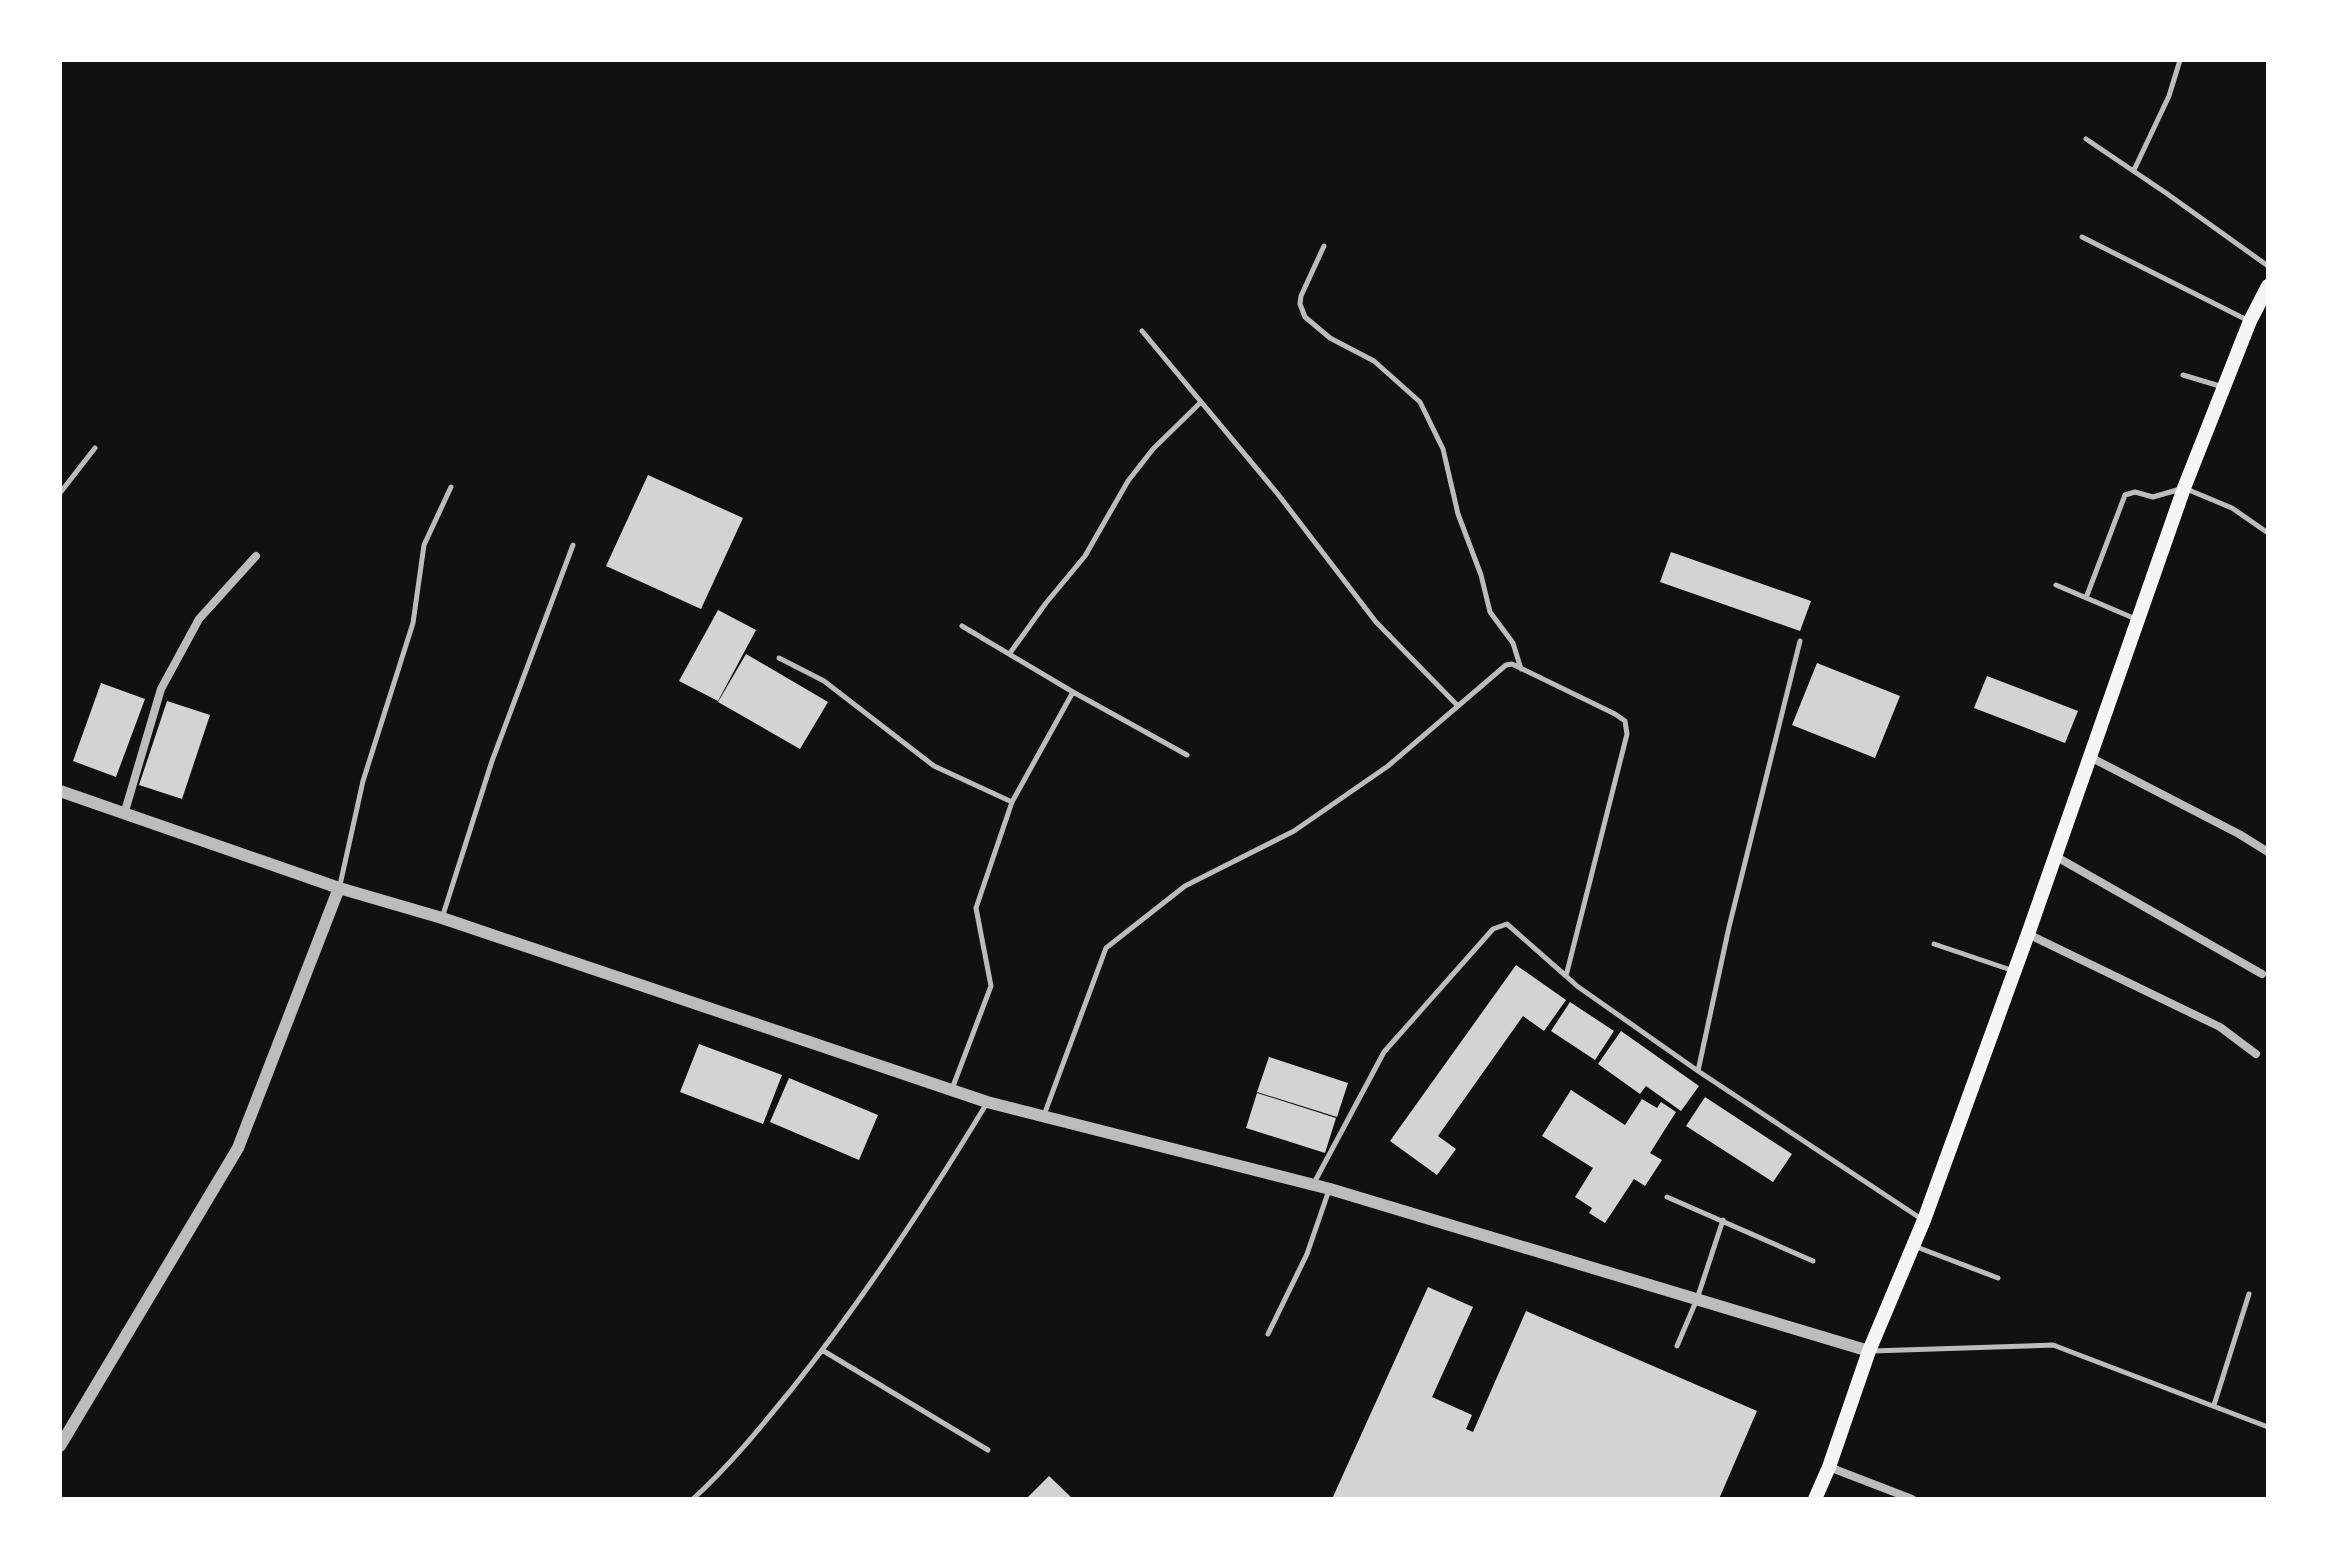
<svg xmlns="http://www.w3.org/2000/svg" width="2328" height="1559" viewBox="0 0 2328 1559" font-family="'Source Serif 4',serif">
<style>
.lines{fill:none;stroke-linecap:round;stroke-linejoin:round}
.stream{stroke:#333;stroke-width:7}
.building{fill:#d3d3d3}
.service{stroke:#bcbcbc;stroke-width:5}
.minor{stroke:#bcbcbc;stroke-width:8}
.tertiary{stroke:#bcbcbc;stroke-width:12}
.secondary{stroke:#f5f5f5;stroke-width:14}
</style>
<rect width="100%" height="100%" fill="#111"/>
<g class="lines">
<path class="stream" d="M60 1498 61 1499"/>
</g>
<path class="building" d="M648 475 743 518 701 609 606 566Z
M1671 552 1811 601 1800 631 1660 582Z
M718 610 756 630 718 701 679 681Z
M746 654 828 702 800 749 718 702Z
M1817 663 1900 696 1875 758 1792 725Z
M1987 676 2078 711 2065 743 1974 708Z
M101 683 145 699 116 777 73 761Z
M167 701 210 715 182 799 139 785Z
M1516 965 1566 1000 1544 1031 1523 1016 1438 1136 1456 1149 1437 1175 1390 1141Z
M1570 1002 1614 1031 1595 1060 1551 1031Z
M1621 1031 1699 1086 1681 1111 1646 1086 1640 1094 1598 1064Z
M699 1044 782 1075 763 1124 680 1092Z
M1269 1057 1348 1083 1337 1117 1257 1092Z
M789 1078 878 1115 859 1160 770 1122Z
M1571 1090 1625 1125 1642 1099 1657 1108 1661 1102 1676 1112 1650 1153 1662 1160 1645 1186 1634 1179 1605 1223 1589 1213 1592 1208 1575 1197 1593 1168 1542 1136Z
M1257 1093 1336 1118 1325 1153 1246 1128Z
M1705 1097 1792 1154 1773 1182 1686 1126Z
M1428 1287 1473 1307 1432 1397 1472 1415 1466 1429 1473 1432 1526 1311 1757 1411 1719 1499H1332Z
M1049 1476 1073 1499H1026Z"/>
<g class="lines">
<path class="service" d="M2086 139 2166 193 2268 266
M2134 170 2169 96 2180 60
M2082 237 2249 321
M1324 246 1301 296 1300 304 1305 317 1330 338 1374 361 1420 402 1443 449 1458 514 1481 575 1490 612 1513 643 1521 669
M1142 331 1277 493 1376 622 1458 706
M2183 375 2223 387
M60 493 95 448
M2056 585 2138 620
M2086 598 2125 495 2135 492 2153 497 2184 488 2232 508 2268 533
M1010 653 1046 603 1085 556 1128 481 1153 449 1201 402
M779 658 824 681 934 766 1012 802
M1073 692 1187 755
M340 885 363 781 413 623 424 545 451 487
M442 918 492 761 573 545
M1934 944 2014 971
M1698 1071 1729 927 1800 641
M952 1089 991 986 976 908 1012 802 1073 692 962 626
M1044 1115 1106 948 1185 886 1294 831 1388 766 1506 665 1512 664 1615 714 1625 721 1627 734 1566 976 1577 986 1698 1071 1923 1220
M1314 1183 1384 1052 1493 929 1507 924 1566 976
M1667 1197 1813 1261
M1914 1246 1998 1278
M1268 1334 1307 1254 1329 1190
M1677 1346 1697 1299 1723 1220
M822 1350 988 1450
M1872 1351 2053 1345 2268 1427
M2214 1405 2249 1294
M693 1499C730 1465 760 1428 791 1390 864 1299 927 1202 987 1103"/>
<path class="minor" d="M2090 757 2239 834 2268 852
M125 811 161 689 199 619 256 556
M2055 856 2262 974
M2028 934 2220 1027 2256 1054
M1829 1467 1912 1499"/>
<path class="tertiary" d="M60 791 339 888 442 918 987 1102 1330 1189 1869 1351
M60 1446 238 1148 339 888"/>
<path class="secondary" d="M1815 1499 1829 1467 1869 1351 1924 1220 2028 934 2184 488 2250 321 2268 286"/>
</g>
<rect width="2328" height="1559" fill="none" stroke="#ffffff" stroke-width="124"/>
</svg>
